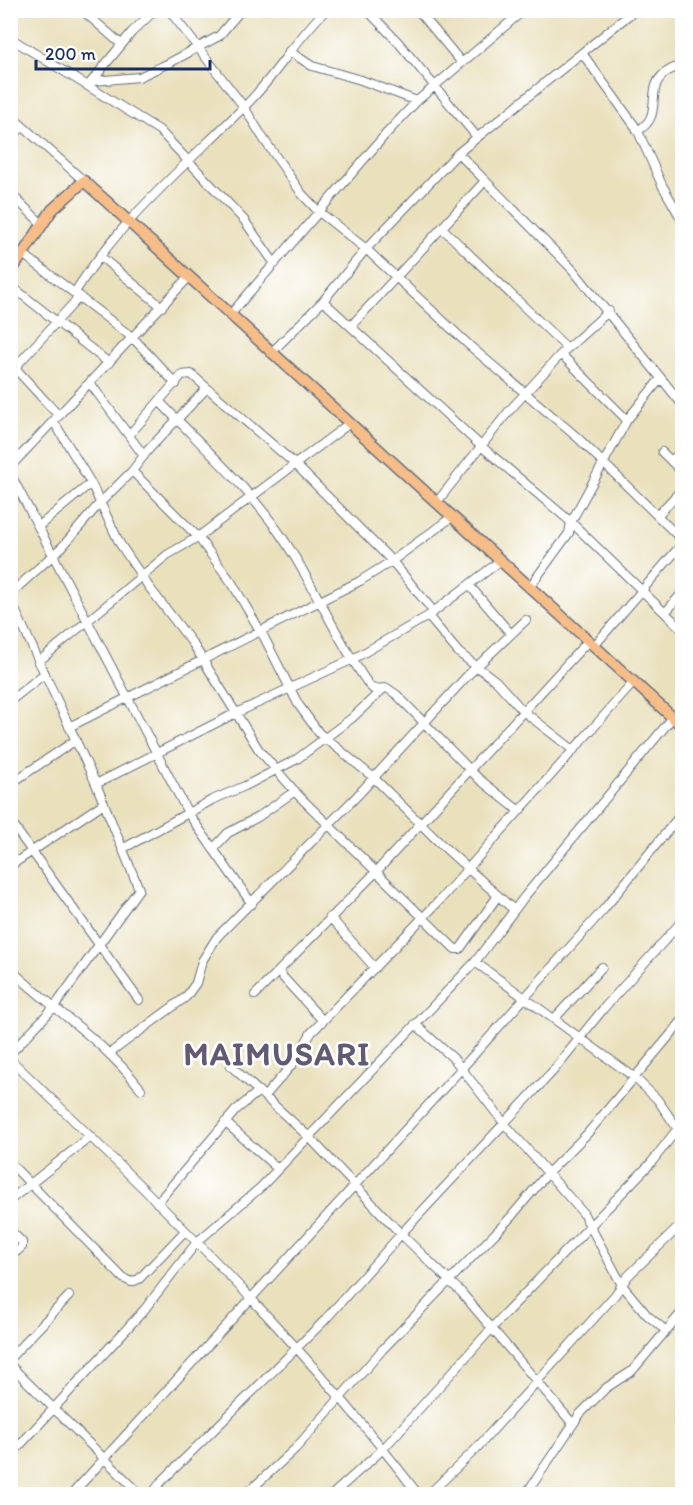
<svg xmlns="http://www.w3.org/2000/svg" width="693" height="1505" viewBox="0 0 693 1505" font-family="Itim,sans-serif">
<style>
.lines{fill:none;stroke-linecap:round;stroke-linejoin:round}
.minor-casing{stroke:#636d7f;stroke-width:10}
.major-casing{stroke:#636d7f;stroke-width:13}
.minor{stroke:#fff;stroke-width:8}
.major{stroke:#f7bd88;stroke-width:10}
.labels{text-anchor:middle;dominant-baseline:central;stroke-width:5;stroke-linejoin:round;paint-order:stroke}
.district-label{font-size:32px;font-weight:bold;letter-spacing:1.5px;fill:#615a72;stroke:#fff}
</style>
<rect width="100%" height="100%" fill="#fff"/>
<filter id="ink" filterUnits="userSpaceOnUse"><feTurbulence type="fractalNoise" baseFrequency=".0167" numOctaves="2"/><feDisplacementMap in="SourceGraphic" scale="12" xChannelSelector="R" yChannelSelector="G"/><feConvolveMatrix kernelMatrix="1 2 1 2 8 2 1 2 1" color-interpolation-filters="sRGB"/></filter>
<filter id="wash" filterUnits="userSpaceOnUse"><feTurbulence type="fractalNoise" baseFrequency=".008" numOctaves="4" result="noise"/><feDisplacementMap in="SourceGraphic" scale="24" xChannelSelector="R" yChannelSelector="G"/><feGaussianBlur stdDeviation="1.35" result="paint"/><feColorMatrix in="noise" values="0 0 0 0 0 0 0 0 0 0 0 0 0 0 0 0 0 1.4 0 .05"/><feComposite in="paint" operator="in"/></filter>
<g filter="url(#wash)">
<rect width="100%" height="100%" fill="#e9e0bc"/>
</g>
<g filter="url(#ink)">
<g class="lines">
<g class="minor-casing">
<path id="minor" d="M82 10 121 44
M169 10 244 107 263 138 302 194 318 211 366 249 470 346 578 438 682 540
M367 10 398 42 477 137
M418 10 462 63
M10 38 159 130 244 220 275 264
M289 51 312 66 361 80 417 101
M582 53 637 129 662 185 682 220
M94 81 139 77 171 62 219 36 241 10
M91 82 132 32 155 10
M10 115 84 181
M637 131C671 113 633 80 682 65
M10 137 23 127
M458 153 573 270 682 404
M10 193 42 224
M442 228 567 348
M23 254 133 338 176 384
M101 257 162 307
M10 285 109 363
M75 292C121 219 186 165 247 104 276 75 296 39 326 10
M323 301 481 446 571 522 665 613
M230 315 385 135 417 101 524 10
M351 326 485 181
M271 353 323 301 366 249 458 153 635 10
M561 354 627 420
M15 368 59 416
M10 373 80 296
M90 383 144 456
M160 402C205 449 253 491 288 546 317 591 338 642 369 685L373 689 387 688 397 695 479 779 518 810
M54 422 91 483 120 544 149 587 193 644 259 750 299 796 455 949H460L497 897
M130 434 182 375 191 374 295 464 392 561 434 612
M662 452 682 472
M671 461 682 451
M10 467 188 278
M132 471 198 537 232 583 265 639 298 704 319 733 374 778 444 847 514 910
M10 473 188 813 252 904
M437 502 509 411 561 354 609 311
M658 515 682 489
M39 526 91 483
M469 585 511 634
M529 588 569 533 571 522 627 420 661 378
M682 593 665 613 682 629
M10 594 63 546 99 504 132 471 149 449 207 388
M10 599 96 784 139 889 55 1006 10 1054
M428 616 459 653 496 681 523 711 572 749
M594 646 682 544
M38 662 167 555 198 537 350 423
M10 701 44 674
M69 727 360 581 392 561 452 517
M10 784 76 740
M96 784 234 714 353 659 428 616 500 561
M10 821 139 1000
M124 848 212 800 245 786 297 759 352 718 383 689
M213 849 228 833 258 817 295 791
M10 866 104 803
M330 917 375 968
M475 962 634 1077 657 1099 682 1135
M10 969C56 1012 101 1038 141 1089
M279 973 323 1021
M255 995 377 871 588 641
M554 1019 602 967
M415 1024 454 1059 504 1123 583 1213 622 1285 647 1315 665 1330
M110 1053 186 997 196 983 202 961 217 937 357 796 468 675 526 620
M10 1059C154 1197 297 1335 418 1494
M231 1066 309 1137 401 1234 461 1292 573 1424
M265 1096 296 1060 311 1033 439 901 634 682
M225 1122 278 1169
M10 1163 123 1278 131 1282 139 1279 185 1231
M10 1200 90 1137
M157 1203 236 1110 259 1091
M10 1230 22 1242V1247L10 1257
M10 1358 69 1296
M10 1365 140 1494
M10 1456 144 1310 197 1242 261 1187 475 962 525 896 673 717
M72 1494 462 1068 604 909 682 813
M152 1494 161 1482 324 1321 401 1234 553 1071 604 1008 682 921
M246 1494 295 1449 383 1349 510 1218 547 1174 587 1134 682 1021
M333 1494 383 1449 502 1317 651 1163 682 1123
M429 1494 475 1450 615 1295 628 1276 682 1224
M526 1494 580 1414 606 1388 632 1371 682 1312"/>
</g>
<g class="major-casing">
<path id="major" d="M10 273 52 210 84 181 682 726"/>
</g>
<use href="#minor" class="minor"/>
<use href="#major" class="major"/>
</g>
</g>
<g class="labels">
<g class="district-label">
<text x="277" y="1054">MAIMUSARI</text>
</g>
</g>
<rect width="693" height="1505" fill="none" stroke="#fff" stroke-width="36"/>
<path d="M36 60v9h174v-9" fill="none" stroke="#1b2f5e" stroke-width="3"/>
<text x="45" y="60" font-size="18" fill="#1b2f5e" stroke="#ffffff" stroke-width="4.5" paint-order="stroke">200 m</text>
</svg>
